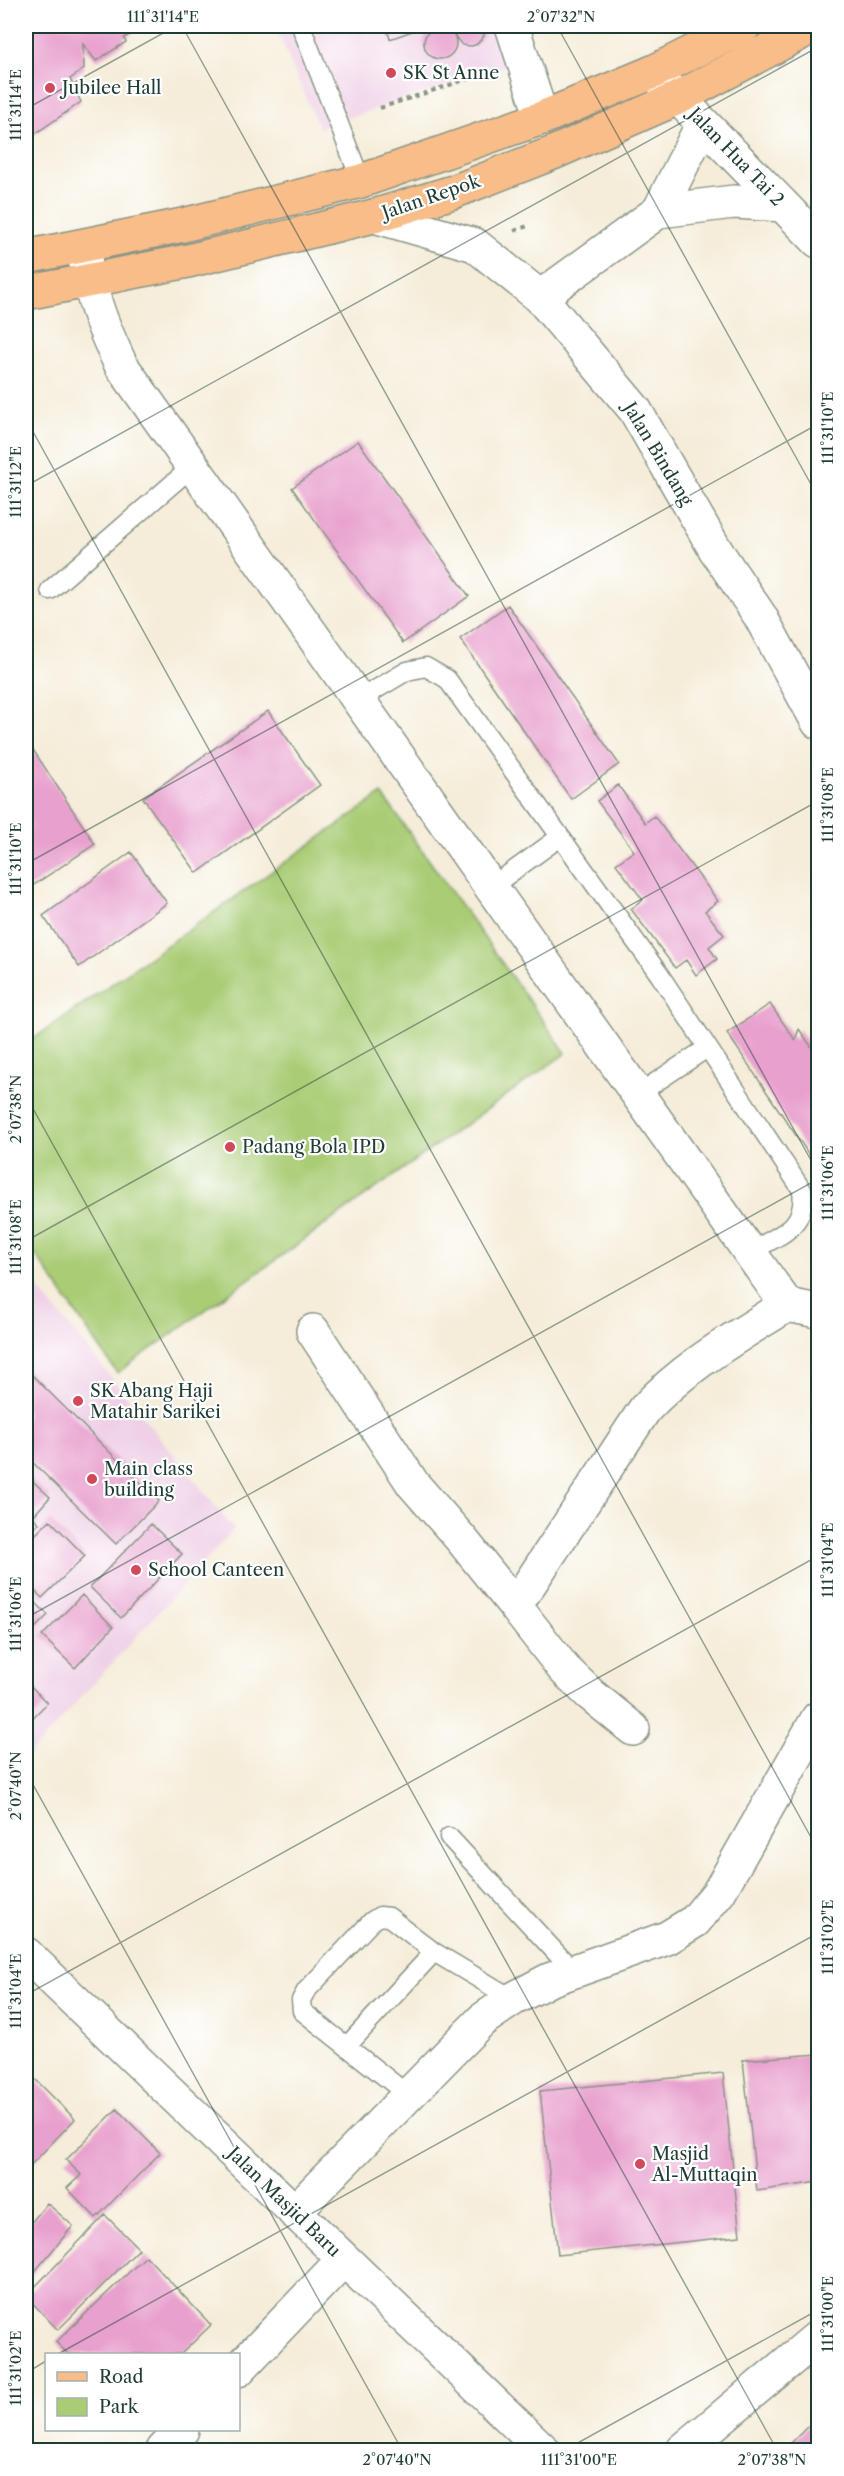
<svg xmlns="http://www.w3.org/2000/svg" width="844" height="2476" viewBox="0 0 844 2476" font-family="'Libre Caslon Text',serif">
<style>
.built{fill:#efd0e6}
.green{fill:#a9cc75;stroke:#648454;stroke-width:1.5}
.building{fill:#e8a0ce}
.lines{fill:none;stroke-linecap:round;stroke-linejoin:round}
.lane-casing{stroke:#8a9586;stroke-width:21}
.street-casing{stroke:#8a9586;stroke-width:36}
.primary-casing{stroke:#8a9586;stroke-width:36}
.path{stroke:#8a9586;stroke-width:4;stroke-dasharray:4.5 4.5;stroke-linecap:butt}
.lane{stroke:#fff;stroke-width:18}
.street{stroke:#fff;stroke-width:33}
.primary{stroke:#f8bd89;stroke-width:33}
.ticks{fill:none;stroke:#1f3d34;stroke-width:1.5;stroke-opacity:0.45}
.poi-dot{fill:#d1495b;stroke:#fff;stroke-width:2}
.labels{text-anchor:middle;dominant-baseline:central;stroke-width:4.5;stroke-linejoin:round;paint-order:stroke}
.poi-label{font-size:18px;fill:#1f3d34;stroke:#fff;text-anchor:start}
.street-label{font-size:18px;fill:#1f3d34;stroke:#fff}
.neatline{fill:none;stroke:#1f3d34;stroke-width:2}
.ticks-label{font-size:15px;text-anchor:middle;fill:#1f3d34}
</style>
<rect width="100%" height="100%" fill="#fff"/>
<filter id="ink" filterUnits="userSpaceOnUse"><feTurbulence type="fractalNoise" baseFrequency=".0167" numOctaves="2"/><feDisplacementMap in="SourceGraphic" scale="12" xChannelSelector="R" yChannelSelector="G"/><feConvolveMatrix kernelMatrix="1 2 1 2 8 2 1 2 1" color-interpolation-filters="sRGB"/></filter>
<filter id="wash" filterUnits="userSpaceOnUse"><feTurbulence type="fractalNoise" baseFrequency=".008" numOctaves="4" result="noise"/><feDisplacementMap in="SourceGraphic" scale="24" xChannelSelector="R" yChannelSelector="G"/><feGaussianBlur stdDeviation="1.35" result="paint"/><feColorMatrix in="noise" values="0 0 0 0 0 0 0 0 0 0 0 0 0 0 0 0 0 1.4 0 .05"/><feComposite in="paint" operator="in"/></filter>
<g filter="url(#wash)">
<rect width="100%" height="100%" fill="#f5edd9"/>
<path class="built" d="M275 26H505L517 62 319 128Z
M26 1273 234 1529 26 1758Z"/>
<path class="green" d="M382 794 566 1053 117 1373 26 1241V1044Z"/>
<g id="blocks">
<path class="building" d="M26 26H144L124 38 126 42 96 61 83 44 84 69 70 79 81 102 26 140Z
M386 26H426L390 39Z
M455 26H483L484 36 477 44 472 46 462 45 454 35Z
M424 43a16 16 0 1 1 32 0a16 16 0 1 1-32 0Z
M358 441 469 596 403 643 292 488Z
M508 605 619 764 571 799 460 639Z
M268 711 320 785 197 873 143 798Z
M26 739 95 844 26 890Z
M618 785 645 823 654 816 718 901 705 911 724 935 709 947 717 959 696 975 686 960 675 968 631 909 643 900 616 864 634 851 597 801Z
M131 852 167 903 79 967 43 916Z
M770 1004 795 1040 799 1029 818 1056V1168L727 1033Z
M26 1369 159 1501 116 1544 26 1456Z
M26 1475 50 1497 35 1514 26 1505Z
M26 1510 39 1523 26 1537Z
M50 1520 85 1556 42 1598 26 1582V1544Z
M151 1524 182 1554 121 1618 90 1587Z
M26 1593 48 1615 26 1637Z
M82 1595 113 1627 75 1668 42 1636Z
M26 1681 47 1703 26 1725Z
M818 2054V2182L757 2191 743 2060Z
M723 2073 740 2236 558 2255 540 2091Z
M32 2076 75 2119 26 2170V2082Z
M117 2109 160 2153 96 2218 67 2188 81 2175 66 2160Z
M47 2203 73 2226 26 2282V2229Z
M105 2215 139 2249 58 2330 26 2296Z
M146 2256 211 2325 181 2354H68L56 2342Z
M810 2424 818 2432V2450H784Z"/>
</g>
</g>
<g filter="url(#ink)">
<use href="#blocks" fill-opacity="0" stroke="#8a9586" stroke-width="1.5"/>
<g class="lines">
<g class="lane-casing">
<path id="lane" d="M301 26 361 181
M50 590 193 466
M358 700 407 671 426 667 447 679 659 974 802 1190C807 1229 778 1235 750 1252
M491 887 560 837
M638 1094 707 1048
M449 1837 573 1971
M434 1952 513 1999
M347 2046 434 1952 389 1917 380 1916 372 1921 306 1991 301 2000 302 2011 408 2095"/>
</g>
<g class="street-casing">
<path id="street" d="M512 26 542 118
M653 72 818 241
M659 211 703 123
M374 216 475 245 540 297 635 410 715 549 760 616 818 722
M83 246C90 294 100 321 121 365L787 1305
M540 297 659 211 734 202 783 205
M313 1331 413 1484 462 1540 515 1606
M633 1729 590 1694 564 1669 515 1606 645 1409C686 1365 737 1337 787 1305L818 1311
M26 1954 543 2450
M294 2212 482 2020 513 1999 549 1980 667 1938 695 1921 719 1892 818 1718
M238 2370 344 2259
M163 2450 182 2430
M683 2450 818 2337"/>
</g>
<g class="primary-casing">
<path id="primary" d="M26 257 183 225 361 181 542 118 653 72 744 26
M26 293 188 261 374 216 453 192 553 153 678 98 797 35 811 26"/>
</g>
<path class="path" d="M380 108 492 71
M514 231 530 225"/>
<use href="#lane" class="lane"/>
<use href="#street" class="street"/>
<use href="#primary" class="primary"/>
</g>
</g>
<path class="ticks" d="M182 26 818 1173M557 26 818 497M26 109 176 26M26 419 818 1850M26 486 818 47M26 864 818 424M26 1096 777 2450M26 1241 818 801M26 1618 818 1179M26 1772 402 2450M26 1995 818 1556M58 2354 818 1933M26 2373 46 2361M26 2449 27 2450M565 2450 818 2310"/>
<g class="poi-dot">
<circle cx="391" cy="73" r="6"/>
<circle cx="50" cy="88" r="6"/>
<circle cx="230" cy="1147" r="6"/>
<circle cx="78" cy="1401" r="6"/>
<circle cx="92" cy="1479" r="6"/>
<circle cx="136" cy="1570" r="6"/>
<circle cx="640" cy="2164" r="6"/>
</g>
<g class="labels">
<g class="poi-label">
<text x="403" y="73">SK St Anne</text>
<text x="62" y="88">Jubilee Hall</text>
<text x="242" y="1147">Padang Bola IPD</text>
<text x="90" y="1391">SK Abang Haji<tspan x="90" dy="21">Matahir Sarikei</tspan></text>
<text x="104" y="1469">Main class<tspan x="104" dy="21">building</tspan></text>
<text x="148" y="1570">School Canteen</text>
<text x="652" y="2154">Masjid<tspan x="652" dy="21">Al-Muttaqin</tspan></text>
</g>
<g class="street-label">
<text transform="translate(736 157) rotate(46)">Jalan Hua Tai 2</text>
<text transform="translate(431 197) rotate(-19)">Jalan Repok</text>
<text transform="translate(658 454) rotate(59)">Jalan Bindang</text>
<text transform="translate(284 2202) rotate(44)">Jalan Masjid Baru</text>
</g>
</g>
<rect width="844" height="2476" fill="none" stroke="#fff" stroke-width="66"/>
<rect x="45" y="2353" width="195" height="78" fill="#ffffff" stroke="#a5b1ae" stroke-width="1.5"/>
<rect x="57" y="2372" width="30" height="9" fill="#f8bd89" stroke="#a5b1ae" stroke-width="1.5"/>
<text x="99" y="2383" font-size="18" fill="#1f3d34">Road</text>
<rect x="57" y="2398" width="30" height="18" fill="#a9cc75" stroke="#a5b1ae" stroke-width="1.5"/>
<text x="99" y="2413" font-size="18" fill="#1f3d34">Park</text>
<rect x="33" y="33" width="778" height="2410" class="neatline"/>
<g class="ticks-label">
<text x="163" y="22">111°31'14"E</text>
<text x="561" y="22">2°07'32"N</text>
<text transform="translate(16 105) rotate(-90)" y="5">111°31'14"E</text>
<text transform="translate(828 428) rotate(-90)" y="5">111°31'10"E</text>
<text transform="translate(16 482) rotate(-90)" y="5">111°31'12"E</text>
<text transform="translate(828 805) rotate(-90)" y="5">111°31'08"E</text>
<text transform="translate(16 859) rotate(-90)" y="5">111°31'10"E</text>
<text transform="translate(16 1109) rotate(-90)" y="5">2°07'38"N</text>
<text transform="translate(828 1183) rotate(-90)" y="5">111°31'06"E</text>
<text transform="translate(16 1237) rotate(-90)" y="5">111°31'08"E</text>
<text transform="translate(828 1560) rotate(-90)" y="5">111°31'04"E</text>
<text transform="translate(16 1614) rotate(-90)" y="5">111°31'06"E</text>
<text transform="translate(16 1786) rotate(-90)" y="5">2°07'40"N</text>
<text transform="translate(828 1937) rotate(-90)" y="5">111°31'02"E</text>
<text transform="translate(16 1991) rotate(-90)" y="5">111°31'04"E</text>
<text transform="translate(828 2314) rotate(-90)" y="5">111°31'00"E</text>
<text transform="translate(16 2368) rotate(-90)" y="5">111°31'02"E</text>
<text x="397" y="2465">2°07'40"N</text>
<text x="579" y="2465">111°31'00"E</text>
<text x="772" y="2465">2°07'38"N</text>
</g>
</svg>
